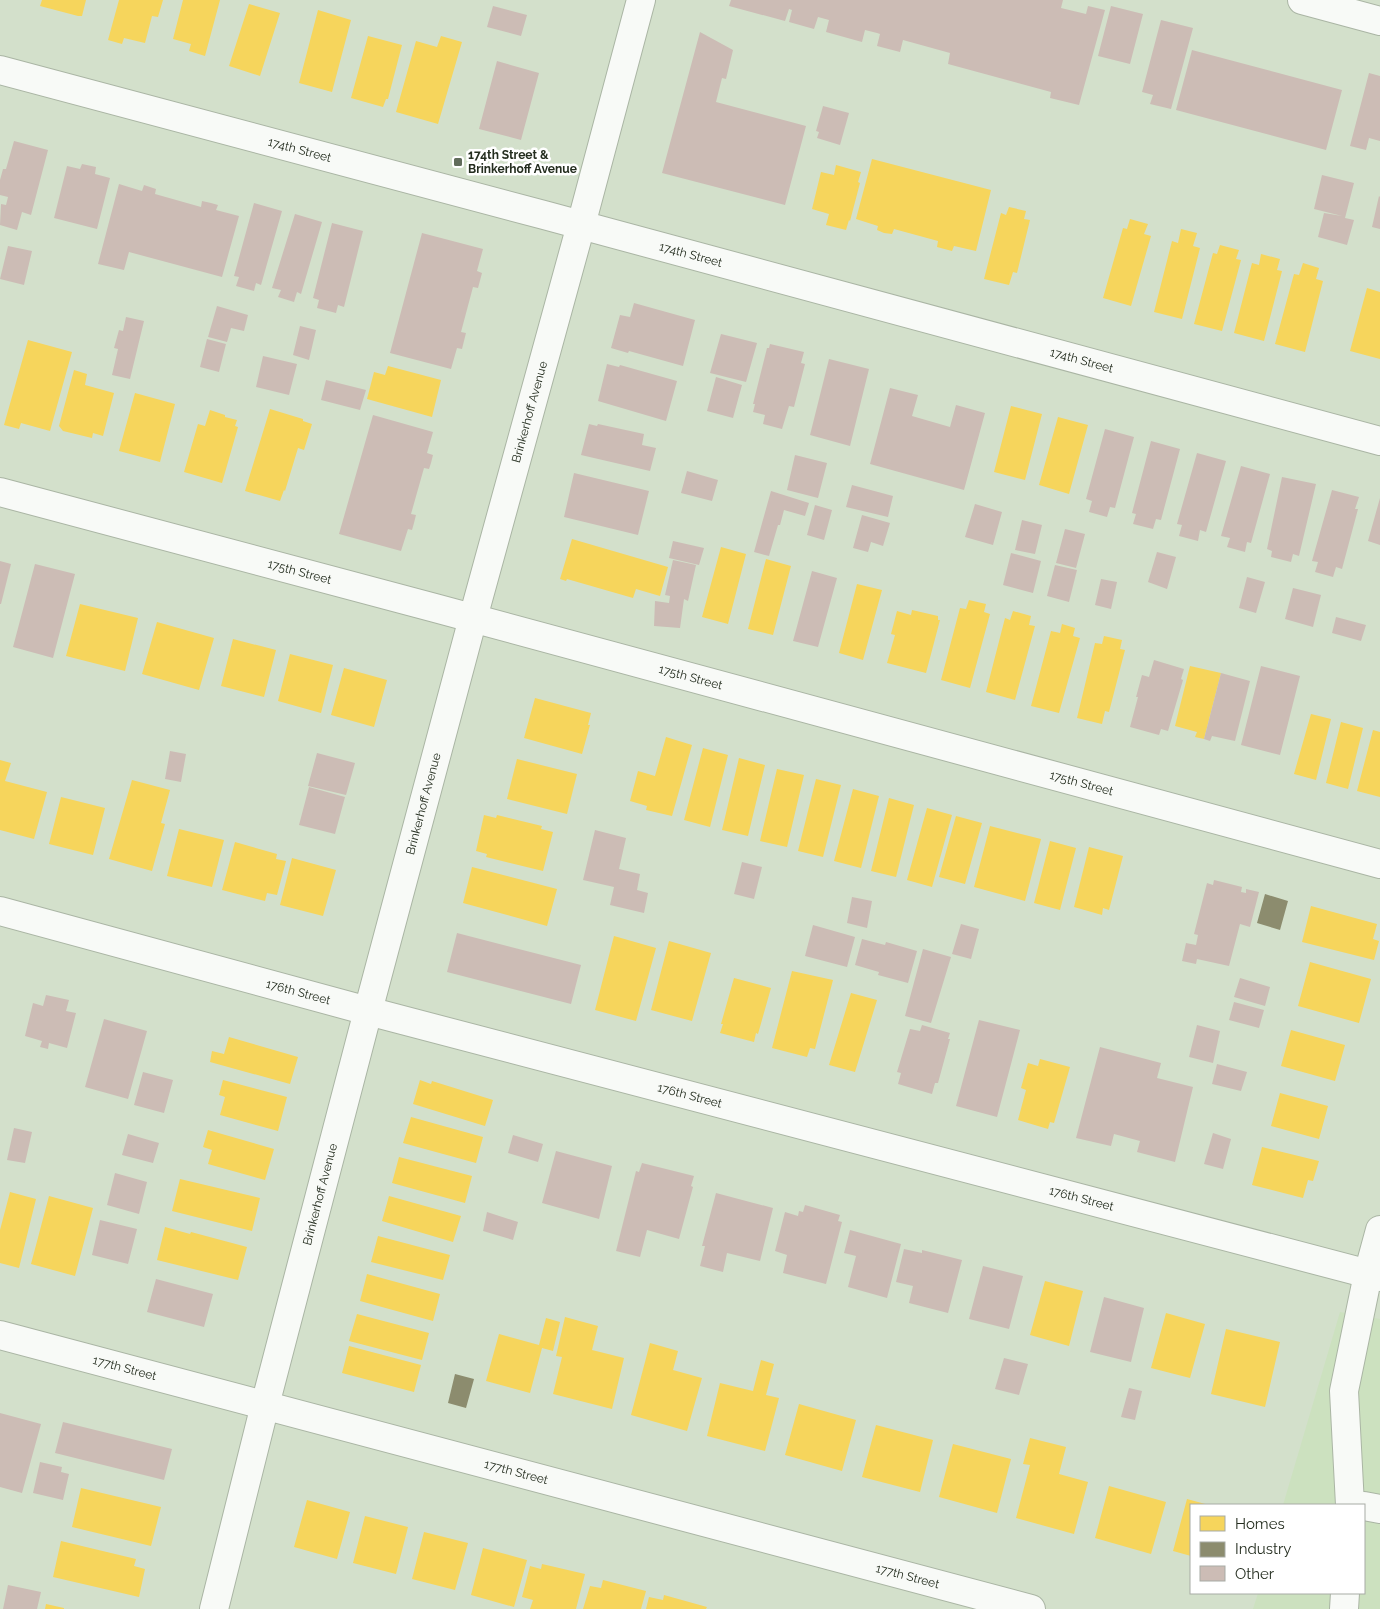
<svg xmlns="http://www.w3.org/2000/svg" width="1380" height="1609" viewBox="0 0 1380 1609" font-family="Raleway,sans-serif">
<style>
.built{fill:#cce1bf}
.homes{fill:#f6d55c}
.industry{fill:#8c8c6e}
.building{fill:#ccbcb5}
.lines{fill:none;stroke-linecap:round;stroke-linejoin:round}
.minor-casing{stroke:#aab5a4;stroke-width:30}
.minor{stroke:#f8faf7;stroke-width:28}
.poi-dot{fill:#616c5b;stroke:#fff;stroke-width:2}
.labels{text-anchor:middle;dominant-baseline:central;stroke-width:5;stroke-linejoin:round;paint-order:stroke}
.street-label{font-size:12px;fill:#242d1f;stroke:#fff}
.poi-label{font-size:12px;font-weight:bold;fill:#242d1f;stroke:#fff;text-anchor:start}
</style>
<rect width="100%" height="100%" fill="#d3e0cb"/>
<path class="built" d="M1340 1312 1380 1319V1609H1253L1258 1593H1364V1505H1283Z"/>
<path class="homes" d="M42 0H86L82 16H78L40 6Z
M119 0H163L158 17 152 16 145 43 124 38 122 44 108 40Z
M183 0H220L205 56 189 51 191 44 173 39Z
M249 4 280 13 260 76 229 66Z
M318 10 351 20 332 92 299 83Z
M368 36 402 45 388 99H386L383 107 351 98Z
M441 36 462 42 438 124 396 112 416 41 437 47Z
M872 159 991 190 976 251 954 246 952 251 937 247 938 241 894 229 892 234 884 233 877 230 878 226 856 219Z
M836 165 861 172 858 182 860 183 850 221 849 220 846 230 826 225 829 214 812 209 821 172 834 175Z
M1009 207 1026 211 1024 219 1030 220 1017 273 1013 272 1009 285 984 279 1001 213 1006 215Z
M1130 219 1148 224 1144 234 1151 236 1131 306 1103 298 1123 228 1127 229Z
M1181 229 1197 233 1193 246 1200 248 1182 319 1154 312 1172 241 1178 243Z
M1220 245 1239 250 1236 259 1241 260 1222 331 1194 324 1213 253 1217 254Z
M1261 254 1280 259 1277 270 1282 271 1264 341 1234 333 1252 263 1259 265Z
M1303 263 1319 268 1316 279 1323 281 1305 352 1275 344 1294 274 1299 275Z
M1367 288 1380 292V359L1350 351Z
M28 340 72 352 50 431 21 423 19 429 4 425Z
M388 366 441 380 432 417 367 399 374 372 385 375Z
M74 370 87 374 85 385 114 393 103 436 93 433 92 438 63 431 59 426Z
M135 393 175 404 160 462 119 451Z
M1011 406 1042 414 1025 480 994 472Z
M270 409 303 419V421L312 424 304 450 298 448 285 491 284 490 280 501 245 491Z
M210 410 225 415V417L237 420 235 426 238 427 222 483 184 472 198 424 205 426Z
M1058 417 1088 425 1069 494 1039 485Z
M572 539 668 567 660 596 636 589 633 598 567 579 566 581 560 579Z
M721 547 746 554 728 624 702 617Z
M766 559 791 566 773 635 748 629Z
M857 584 882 590 863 660 839 653Z
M969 600 986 604 984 612 990 614 970 688 941 680 960 608 966 609Z
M80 604 138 618 125 671 66 656Z
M912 610 938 616V620H940L926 673 887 663 895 635 891 634 897 611 911 615Z
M1013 611 1031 616 1029 625 1035 626 1015 700 986 692 1005 618 1010 620Z
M157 622 214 638 199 690 142 674Z
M1062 624 1075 628 1073 636 1080 638 1059 713 1031 706 1051 631 1060 633Z
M1104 636 1122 640 1120 649 1125 650 1109 712 1105 711 1102 724 1077 718 1095 643 1102 644Z
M233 639 276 650 264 697 221 686Z
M290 654 333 665 321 713 278 701Z
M1190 666 1221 673 1204 739 1195 737 1197 732 1175 726Z
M344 668 387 680 374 727 331 715Z
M535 698 591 713 588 725H590L582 754 524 738Z
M1311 714 1331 719 1316 780 1294 774Z
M1341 722 1363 728 1348 789 1326 783Z
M1373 730 1380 732V797L1357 791Z
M666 737 692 745 672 816 646 810 647 806 630 801 638 771 655 776Z
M703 748 728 755 710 827 684 820Z
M739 758 765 765 748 836 722 830Z
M517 759 577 774 567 814 507 799Z
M0 760 11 763 5 781 47 792 34 839 0 830Z
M777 769 804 775 787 847 760 841Z
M816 779 841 785 823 857 798 851Z
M132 780 170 790 161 823 165 824 152 871 109 859Z
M853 789 879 796 861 868 834 861Z
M61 797 105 808 93 855 49 844Z
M889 798 914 805 896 877 871 871Z
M927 808 952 815 932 887 907 880Z
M484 815 496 818 497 815 542 826 541 829 553 832 543 871 486 857 487 854 476 851Z
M956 816 982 823 965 884 939 877Z
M990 826 1041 839 1025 901 974 887Z
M179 829 224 840 212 887 167 876Z
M1050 841 1076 848 1060 910 1034 903Z
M235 842 277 854 276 859 286 861 277 895 267 893 265 901 222 890Z
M1089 847 1123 856 1109 910 1103 908 1102 915 1074 907Z
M292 858 336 870 323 916 280 905Z
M472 867 557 889 547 926 463 903Z
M1311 906 1377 924 1373 939 1379 941 1374 960 1302 942Z
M614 936 656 948 636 1021 595 1010Z
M669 941 711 953 692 1021 651 1010Z
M1310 962 1371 979 1359 1023 1298 1006Z
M792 971 833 980 815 1049 810 1048 807 1057 772 1048Z
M734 978 771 988 758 1034 756 1033 754 1042 720 1033 723 1024H721Z
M851 993 877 1000 855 1072 829 1065Z
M1291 1030 1345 1045 1335 1081 1281 1066Z
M229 1037 298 1057 290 1084 210 1062 212 1051 224 1054Z
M1040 1059 1070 1067 1054 1123 1050 1122 1048 1129 1018 1120 1026 1090 1021 1088 1028 1063 1038 1066Z
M223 1080 287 1097 278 1131 220 1115 225 1097 219 1095Z
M420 1080 431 1084 432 1081 493 1100 485 1126 413 1104Z
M1280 1093 1328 1106 1319 1139 1271 1126Z
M411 1117 483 1137 476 1163 403 1143Z
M208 1130 274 1149 265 1180 208 1164 212 1150 203 1147Z
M1262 1147 1319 1161 1313 1181 1308 1180 1303 1198 1252 1185Z
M399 1157 472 1176 465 1203 392 1183Z
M180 1179 260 1198 252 1231 172 1211Z
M10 1192 36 1199 19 1268 0 1263V1230Z
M49 1196 93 1208 75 1276 31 1264Z
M389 1196 461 1216 453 1242 382 1221Z
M165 1227 190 1234 191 1232 247 1247 238 1280 157 1260Z
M378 1236 450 1255 443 1280 371 1262Z
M367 1274 440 1294 433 1321 360 1301Z
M1045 1281 1083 1291 1069 1346 1030 1335Z
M1166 1313 1205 1324 1190 1378 1151 1368Z
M357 1314 429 1333 422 1360 349 1341Z
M565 1317 598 1326 592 1350 624 1358 612 1409 553 1394 562 1357 556 1356Z
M546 1318 560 1322 553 1351 542 1348 530 1393 486 1381 499 1334 539 1345Z
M1226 1329 1280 1342 1265 1407 1211 1394Z
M650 1343 678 1351 673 1370 702 1378 687 1431 631 1415Z
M349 1346 421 1365 414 1392 342 1373Z
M761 1360 774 1364 766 1395 779 1398 765 1451 707 1436 720 1383 753 1391Z
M799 1404 856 1420 842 1471 785 1455Z
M876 1425 933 1440 920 1492 862 1477Z
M1030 1438 1066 1447 1059 1474 1088 1482 1074 1534 1016 1518 1030 1465 1023 1464Z
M953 1444 1011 1459 997 1513 939 1497Z
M1109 1486 1166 1502 1151 1554 1095 1538Z
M81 1488 161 1507 151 1546 72 1527Z
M1187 1499 1209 1505H1191V1556L1173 1551Z
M307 1500 350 1512 337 1559 294 1547Z
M365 1516 408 1527 396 1574 353 1563Z
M424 1532 468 1543 455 1590 412 1579Z
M61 1541 136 1559 134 1566 145 1569 139 1597 53 1577Z
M483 1548 527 1560 514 1607 471 1595Z
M542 1564 585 1574 576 1609H530L533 1600 522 1597 530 1566 541 1569Z
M603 1580 646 1591 641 1609H583L590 1586 601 1588Z
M664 1595 707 1607 706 1609H646L649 1597 663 1600Z
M46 1604 64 1608V1609H45Z"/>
<path class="industry" d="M1265 894 1288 901 1280 930 1257 923Z
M455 1374 474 1379 466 1408 448 1403Z"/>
<path class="building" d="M731 0H1063L1061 8 1086 14 1088 6 1105 10 1079 105 1050 98 1051 92 948 64 950 53 903 40 900 52 877 46 880 34 877 33 865 30 862 42 826 32 829 20 818 17 814 29 789 22 792 10 789 9 785 21 729 6Z
M493 6 527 15 521 36 487 27Z
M1111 6 1143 14 1130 64 1098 56Z
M1161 20 1193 28 1171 109 1150 104 1153 95 1142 92Z
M700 32 733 50 726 79 722 78 716 102 806 126 785 205 662 173Z
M1192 50 1342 90 1326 150 1176 110Z
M497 61 539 73 521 140 479 129Z
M1369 73 1380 76V141L1369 138 1366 150 1350 146Z
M823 106 849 113 840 145 817 138 819 132 816 131Z
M14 141 48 150 31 215 22 212 17 230 0 225 1 204 6 205 8 197 0 195V180L3 169H6Z
M82 164 96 167 95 174 110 178 97 229 54 218 67 166 80 169Z
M1322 175 1354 183 1345 218 1354 220 1347 245 1318 237 1324 213 1342 216 1314 209Z
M119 184 142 191 144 185 156 189 155 194 201 207 202 201 211 203 218 205 216 210 239 216 222 277 129 252 124 270 98 264Z
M1379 196 1380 197V229L1372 227Z
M254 203 282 211 261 285 256 283 254 291 236 286 239 277 234 276Z
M295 214 322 222 301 294 297 292 294 302 278 297 281 290 272 288Z
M332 223 363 231 344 307 338 305 336 313 317 308 319 300 313 298Z
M422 233 483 249 477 271 482 273 478 288 473 287 461 332 466 333 462 349 457 348 451 369 390 353Z
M8 246 32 251 24 285 0 279Z
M634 303 695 320 683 366 629 351 628 353 611 348 620 315 630 317Z
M217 306 248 315 244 331 231 328 227 342 208 337Z
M126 317 144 321 130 379 112 375 118 349 114 348 119 330 123 331Z
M300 326 316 330 309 360 293 355Z
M721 334 757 343 746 382 710 373Z
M207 339 226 344 219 372 200 367Z
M770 344 804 352 801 363 805 364 794 407 789 406 782 429 763 424 765 415 753 412 755 404H753L767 348H769Z
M263 356 297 364 289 395 256 387Z
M829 359 869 369 850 446 810 435Z
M607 364 619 367 620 365 677 381 666 421 598 401Z
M716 377 742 385 733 418 707 411Z
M326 380 366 390 360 410 321 400Z
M890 388 918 395 912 416 950 427 956 405 985 413 964 490 870 464Z
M373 415 433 432 427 453 433 455 431 463 429 469 424 468 411 514 416 515 414 523 412 530 408 529 401 551 339 534Z
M589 424 597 426 598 424 644 434 642 445 656 448 650 471 581 455Z
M1105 429 1134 437 1115 508 1110 507 1107 517 1089 512 1092 501 1086 499Z
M1151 441 1180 449 1161 520 1156 519 1153 529 1133 524 1136 514 1132 513Z
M1197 453 1226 461 1206 532 1200 530 1198 541 1179 536 1182 525 1177 524Z
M795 455 827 463 818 498 787 490Z
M1241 466 1270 474 1251 543 1247 542 1245 552 1227 547 1230 538 1221 536Z
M687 471 718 480 712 501 681 493Z
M574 473 649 491 638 535 564 517Z
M1282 477 1316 484 1299 556 1293 554 1291 562 1271 557 1272 551 1267 549Z
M852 485 893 496 888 517 846 507Z
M1332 490 1359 497 1355 509H1358L1342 569 1336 567 1333 577 1315 572 1318 562 1312 561Z
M771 491 809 503 805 516 784 510 780 525H778L769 556 754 552Z
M1380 498V545L1368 541Z
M975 504 1002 512 993 545 965 537Z
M815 505 832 510 824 540 807 535Z
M862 515 890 523 883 546 871 542 868 552 853 548Z
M1022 520 1042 525 1035 554 1015 550Z
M1065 529 1085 534 1076 568 1056 563Z
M673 541 704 548 699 565 669 558Z
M1157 552 1176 557 1167 589 1148 582Z
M1011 553 1041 561 1033 593 1003 585Z
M673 560 696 565 688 601 684 599 680 628 654 626 655 601 669 603 670 596 665 595Z
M0 561 11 564 1 604H0Z
M35 564 75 574 53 658 13 647Z
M1055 565 1077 570 1069 602 1047 596Z
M812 571 837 578 818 647 793 641Z
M1247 577 1265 582 1256 613 1239 608Z
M1101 579 1117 582 1111 609 1095 605Z
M1293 588 1321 595 1313 627 1285 619Z
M1336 617 1366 625 1361 641 1332 633Z
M1154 660 1184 669 1181 679 1183 680 1168 731 1161 729 1159 735 1130 727 1138 697H1136L1142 675 1149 677Z
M1261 666 1300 676 1280 755 1241 745Z
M1221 673 1250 681 1235 741 1212 736 1210 741 1204 739Z
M170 751 186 754 181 782 165 779Z
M317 753 355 763 346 795 308 786Z
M309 787 345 797 335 834 299 825Z
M595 830 626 838 619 869 640 874 637 890 648 893 644 913 610 905 614 887 583 880Z
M742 862 762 867 754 899 734 894Z
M1214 880 1242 887 1241 892 1246 893V889L1259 892 1250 927 1240 924 1229 966 1197 959 1196 964 1182 961 1186 943 1196 945 1198 935 1194 934 1207 883 1213 885Z
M852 897 872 901 867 928 847 923Z
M961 924 979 929 971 959 952 954Z
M813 925 855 937 847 967 805 956Z
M457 933 581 965 571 1004 447 972Z
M862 939 885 945 886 942 917 951 908 983 878 975 879 972 855 965Z
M923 949 951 957 931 1023 905 1016Z
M1240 978 1270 987 1265 1006 1234 997Z
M46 995 69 1000 66 1011 76 1013 67 1048 49 1043 48 1049 40 1047 42 1041 25 1036 33 1003 43 1006Z
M1234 1002 1264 1010 1259 1028 1229 1020Z
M104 1019 147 1031 128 1099 85 1087Z
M979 1020 1020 1030 997 1117 956 1106Z
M922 1025 950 1033 948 1039H950L938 1083H935L932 1094 898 1084 901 1073 897 1072 910 1029 920 1031Z
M1197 1025 1220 1031 1213 1063 1189 1057Z
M1100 1047 1161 1063 1157 1078 1193 1087 1175 1162 1137 1152 1140 1141 1114 1134 1111 1146 1076 1138Z
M1217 1064 1247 1072 1241 1091 1212 1084Z
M143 1072 173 1080 164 1113 134 1105Z
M14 1128 32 1132 25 1163 7 1160Z
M1213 1133 1231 1139 1223 1169 1204 1164Z
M128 1134 159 1143 153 1163 122 1155Z
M513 1135 543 1144 538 1162 508 1153Z
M556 1151 612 1166 599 1219 542 1203Z
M642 1163 694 1176 691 1186 693 1187 679 1239 647 1230 640 1257 616 1251 636 1171 639 1172Z
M115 1173 147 1182 139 1214 107 1205Z
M716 1193 773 1208 760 1261 727 1253 723 1272 700 1266 705 1246H702Z
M805 1205 840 1215 838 1221 842 1222 826 1284 783 1273 787 1255 775 1251 785 1212 798 1216 799 1211 803 1212Z
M487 1212 518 1222 513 1240 483 1231Z
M100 1220 137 1229 128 1264 92 1255Z
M850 1230 901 1244 887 1298 848 1287 856 1256 844 1253Z
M904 1249 922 1253V1250L962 1260 948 1313 909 1303 913 1286 896 1282Z
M983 1266 1023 1276 1009 1329 969 1319Z
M156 1279 213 1294 204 1327 147 1312Z
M1104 1297 1144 1308 1131 1362 1090 1352Z
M1004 1358 1028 1364 1019 1395 995 1389Z
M1129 1388 1142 1391 1135 1420 1121 1417Z
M0 1413 41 1424 22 1493 0 1487Z
M63 1422 172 1449 164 1480 55 1453Z
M40 1462 62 1467 61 1472 69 1474 63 1500 33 1493Z
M8 1585 41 1592 37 1609H3Z"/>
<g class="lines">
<g class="minor-casing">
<g id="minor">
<path d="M1302 0 1380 21"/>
<path id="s1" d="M0 70 544 215 1380 441"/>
<path id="s2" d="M0 492 435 608 1380 864"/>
<path id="s3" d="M0 911 368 1011 1380 1277"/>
<path id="s4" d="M0 1335 1031 1609"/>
<path d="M1350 1505 1344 1391 1368 1274 1380 1230"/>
<path d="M1364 1506 1380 1509"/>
<path id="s5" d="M214 1609 265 1405 368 1011 473 618 581 225 641 0"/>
<path d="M1344 1609 1345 1593"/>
</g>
</g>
<use href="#minor" class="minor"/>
</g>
<rect class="poi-dot" x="453" y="157" width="10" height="10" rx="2.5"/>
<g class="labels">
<g class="street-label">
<text stroke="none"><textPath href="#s1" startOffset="310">174th Street</textPath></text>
<text stroke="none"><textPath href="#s1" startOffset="715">174th Street</textPath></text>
<text stroke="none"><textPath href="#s1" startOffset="1120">174th Street</textPath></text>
<text stroke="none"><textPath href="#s5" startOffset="1238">Brinkerhoff Avenue</textPath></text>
<text stroke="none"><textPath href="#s2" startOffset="310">175th Street</textPath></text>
<text stroke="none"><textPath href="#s2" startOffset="715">175th Street</textPath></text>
<text stroke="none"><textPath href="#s2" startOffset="1120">175th Street</textPath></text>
<text stroke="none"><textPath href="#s5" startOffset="832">Brinkerhoff Avenue</textPath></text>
<text stroke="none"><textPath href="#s3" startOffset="309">176th Street</textPath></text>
<text stroke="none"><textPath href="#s3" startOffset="714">176th Street</textPath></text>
<text stroke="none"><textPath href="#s5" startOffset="428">Brinkerhoff Avenue</textPath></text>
<text stroke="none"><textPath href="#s3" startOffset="1119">176th Street</textPath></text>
<text stroke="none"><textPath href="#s4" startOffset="129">177th Street</textPath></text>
<text stroke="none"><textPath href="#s4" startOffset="534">177th Street</textPath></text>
<text stroke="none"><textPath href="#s4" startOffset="939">177th Street</textPath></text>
</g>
<g class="poi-label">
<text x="468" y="155">174th Street &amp;<tspan x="468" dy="14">Brinkerhoff Avenue</tspan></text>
</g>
</g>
<rect x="1190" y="1504" width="175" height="90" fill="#ffffff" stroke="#a7aba5"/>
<rect x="1200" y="1516" width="25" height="15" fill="#f6d55c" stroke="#a7aba5"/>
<text x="1235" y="1529" font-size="15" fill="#242d1f">Homes</text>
<rect x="1200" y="1542" width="25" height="15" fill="#8c8c6e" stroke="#a7aba5"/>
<text x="1235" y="1554" font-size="15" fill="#242d1f">Industry</text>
<rect x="1200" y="1566" width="25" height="15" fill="#ccbcb5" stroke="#a7aba5"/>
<text x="1235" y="1579" font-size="15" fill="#242d1f">Other</text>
</svg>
